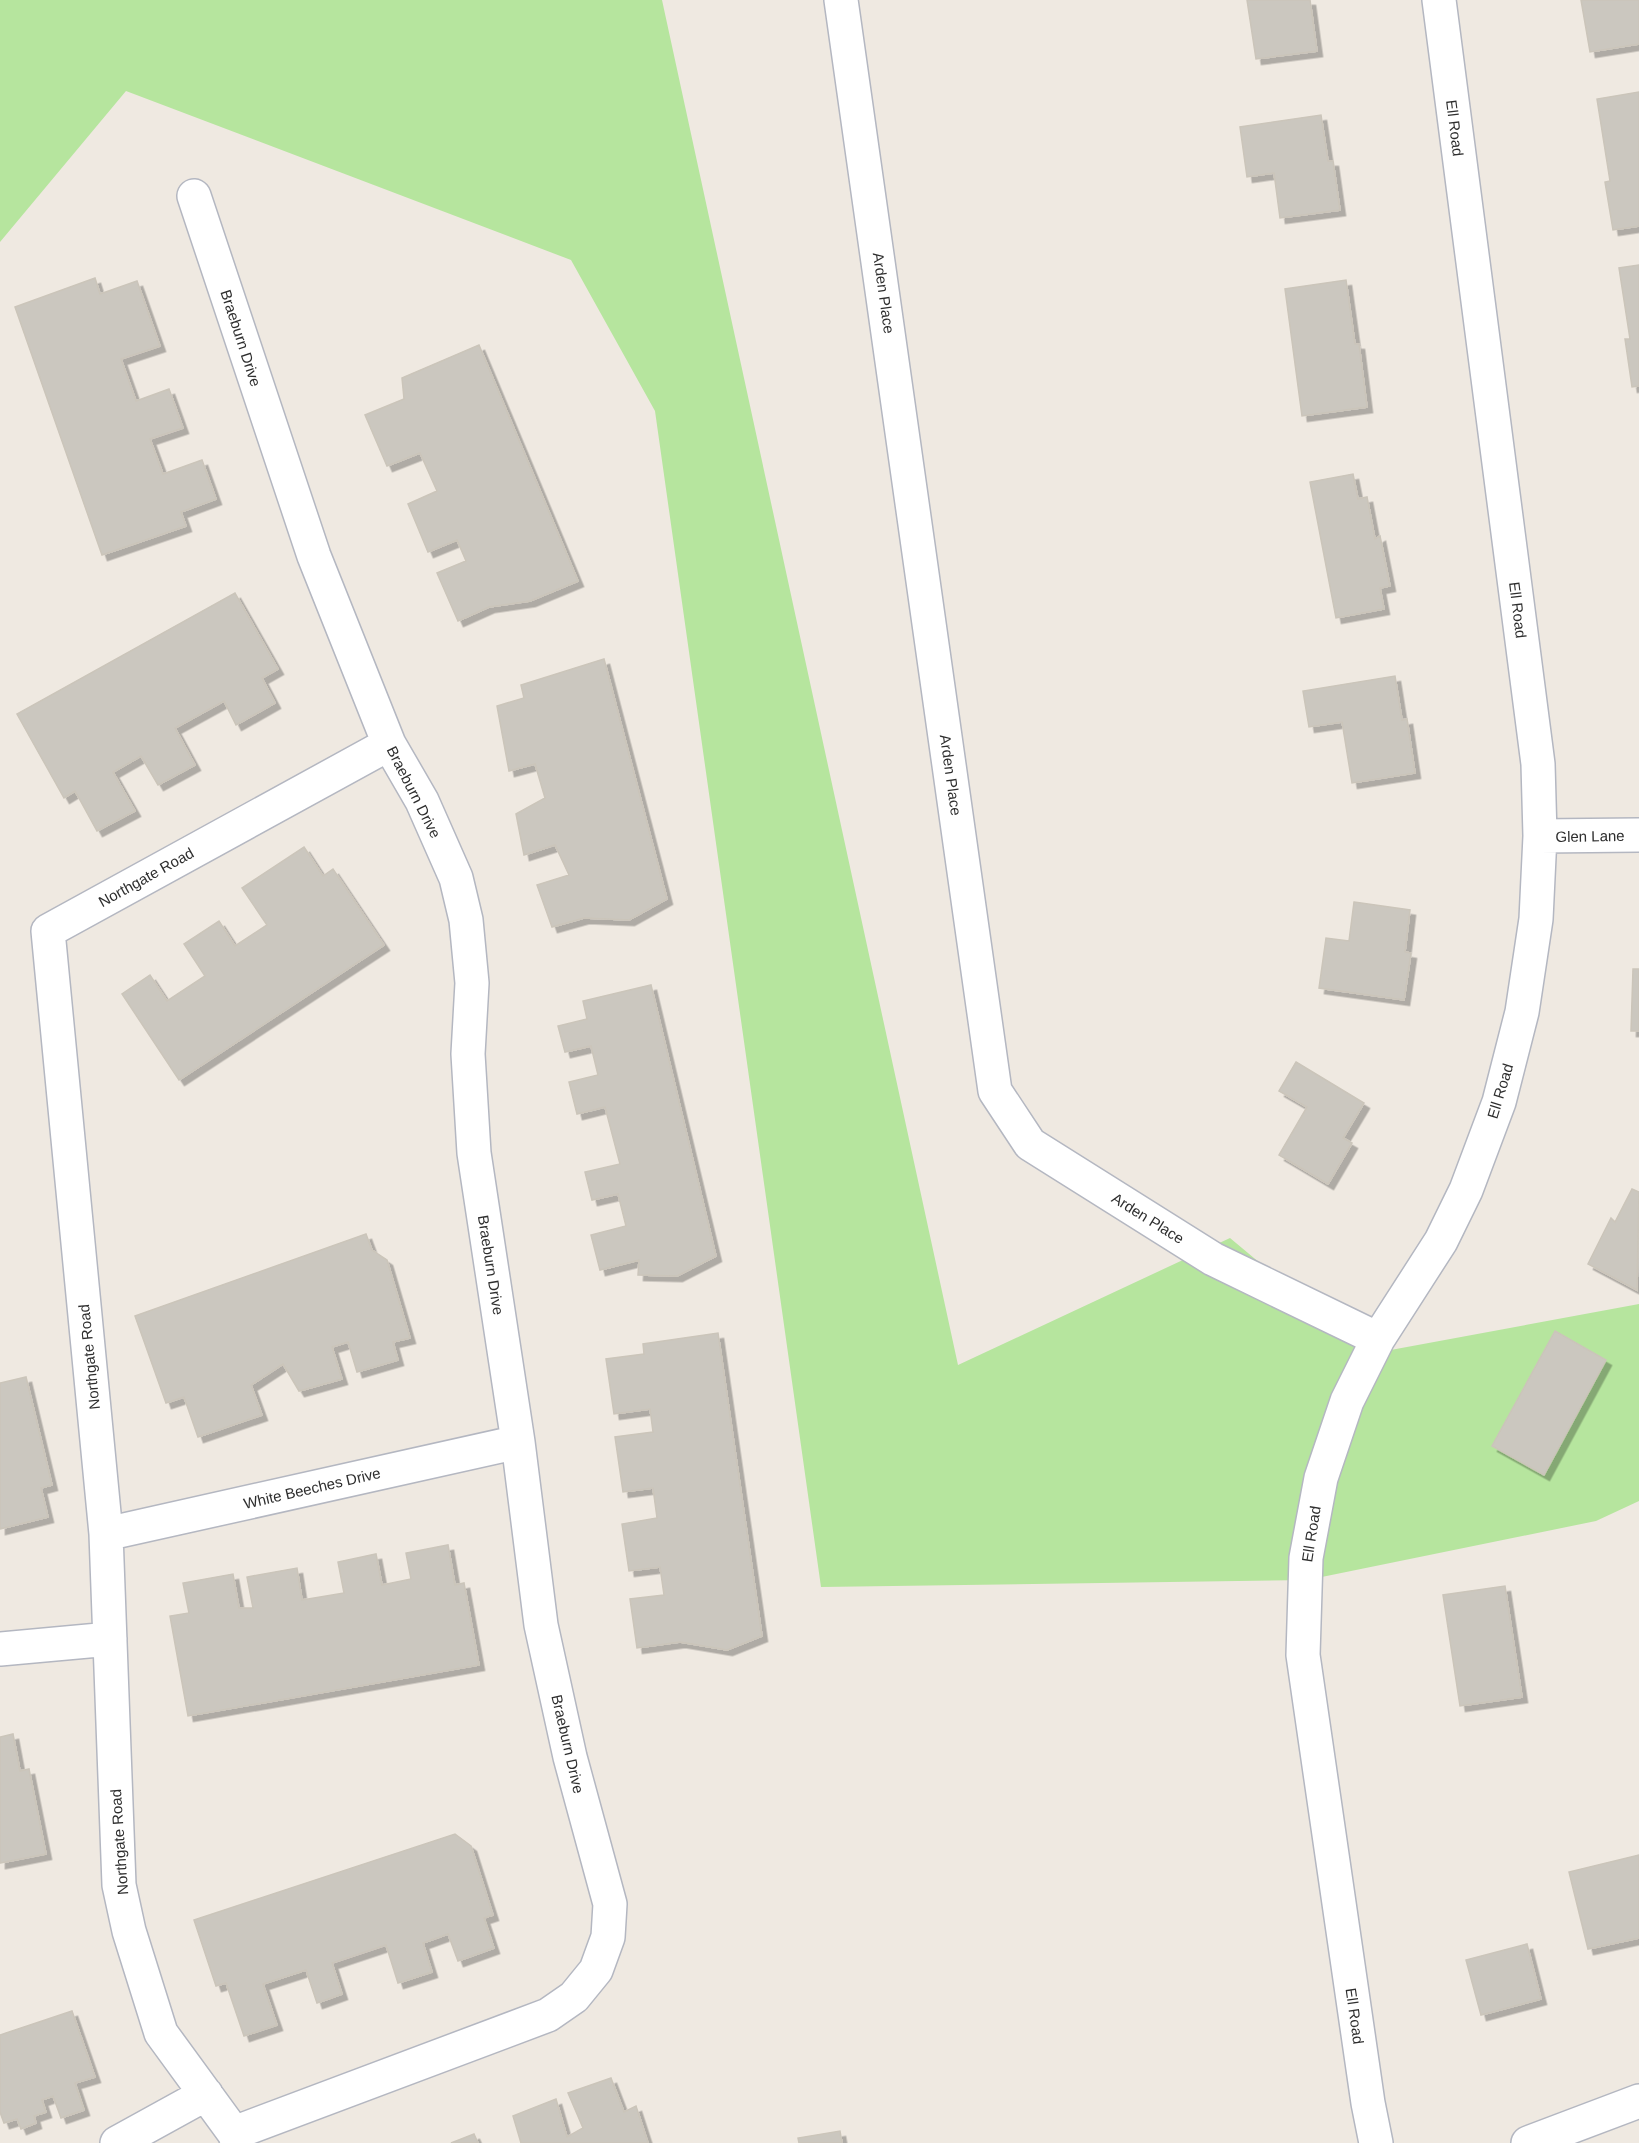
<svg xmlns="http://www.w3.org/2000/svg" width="1639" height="2143" viewBox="0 0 1639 2143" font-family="Arial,sans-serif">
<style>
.green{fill:#b6e59e}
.building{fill:#cbc7bf;stroke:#cbc5ba;stroke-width:1.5;filter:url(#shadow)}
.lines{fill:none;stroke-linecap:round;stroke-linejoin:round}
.minor-casing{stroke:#b4b7c1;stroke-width:36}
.minor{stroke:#fff;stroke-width:33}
.labels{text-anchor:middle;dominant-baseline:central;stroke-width:5;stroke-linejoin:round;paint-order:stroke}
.street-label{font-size:15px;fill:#2e2e2e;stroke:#fff}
</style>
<defs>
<filter id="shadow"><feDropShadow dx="5.5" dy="5.5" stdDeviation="0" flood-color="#0004"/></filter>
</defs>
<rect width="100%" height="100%" fill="#efe9e1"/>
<path class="green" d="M0 0H662L958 1365 1230 1238 1369 1354 1639 1304V1501L1596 1521 1307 1580 821 1587 655 411 571 260 126 91 0 242Z"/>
<path class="building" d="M1247 0H1310L1317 51 1256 59Z
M1581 0H1639V44L1590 52Z
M1639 92V226L1613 230 1605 182 1610 181 1597 99Z
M1321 115 1328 161H1333L1340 210 1280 218 1274 173 1247 177 1240 127Z
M1639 265V386L1632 387 1625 339H1630L1619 268Z
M95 278 100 294 137 281 160 346 121 359 136 401 169 389 183 428 150 439 163 474 202 460 216 499 181 512 186 526 102 555 15 307Z
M1346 280 1355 344H1359L1367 407 1302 416 1285 289Z
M479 345 578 581 530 601 489 607 458 621 437 573 466 561 457 540 428 552 408 504 437 491 420 453 387 466 365 415 404 399 402 378Z
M1353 474 1358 499 1367 497 1375 539 1380 536 1390 586 1380 588 1384 609 1336 618 1310 482Z
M235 593 278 669 262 678 275 703 236 725 224 701 175 728 195 765 158 785 141 756 113 772 135 811 97 831 75 791 64 798 17 714Z
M604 659 667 899 629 920 584 918 552 927 537 885 569 875 555 845 524 855 516 814 545 798 535 764 509 771 497 706 524 698 521 685Z
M1395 676 1402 720 1407 719 1415 773 1352 783 1342 722 1309 727 1303 691Z
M304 847 323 876 333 869 384 945 179 1080 122 994 150 975 167 1001 205 976 184 944 219 921 235 946 267 925 242 888Z
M1354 902 1410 910 1405 952 1411 953 1404 1000 1319 988 1326 938 1349 941Z
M1633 969H1639V1031H1631Z
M651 985 716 1256 677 1276 638 1275 639 1260 600 1270 591 1235 626 1226 618 1194 592 1200 585 1172 620 1164 605 1107 577 1114 569 1082 598 1075 591 1046 565 1052 558 1026 587 1019 583 1001Z
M1296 1062 1364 1103 1343 1138 1352 1143 1328 1184 1279 1155 1307 1107 1279 1091Z
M1632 1189 1639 1192 1637 1290 1588 1264 1611 1218 1615 1222Z
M366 1234 372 1250 387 1260 410 1338 393 1342 398 1360 357 1372 348 1342 332 1347 342 1379 299 1391 283 1364 251 1385 262 1415 198 1437 184 1397 166 1403 135 1316Z
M1555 1331 1606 1360 1544 1475 1492 1446Z
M718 1333 762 1636 727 1650 680 1642 637 1648 630 1599 664 1595 660 1567 629 1571 622 1524 657 1518 653 1488 623 1492 615 1437 653 1432 650 1409 614 1414 606 1359 644 1354 643 1344Z
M26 1377 52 1485 41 1488 48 1517 0 1529V1383Z
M448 1545 455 1585 464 1583 479 1665 188 1716 170 1616 189 1613 183 1583 233 1574 239 1608H253L247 1577 297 1568 302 1600 344 1593 338 1562 376 1554 382 1585 411 1579 406 1553Z
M1505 1586 1522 1697 1460 1706 1443 1595Z
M13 1734 20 1771 29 1769 46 1854 0 1863V1737Z
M455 1834 471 1846 493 1915 484 1918 494 1948 458 1961 448 1934 423 1943 432 1972 398 1983 386 1945 332 1963 342 1994 317 2003 306 1970 263 1984 277 2025 244 2036 226 1983 216 1986 194 1920Z
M1639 1855V1938L1588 1949 1569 1872Z
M1527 1944 1541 1999 1481 2015 1466 1960Z
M72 2011 95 2077 75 2083 84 2110 61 2118 53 2096 42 2100 46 2112 34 2116 36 2123 21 2129 17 2119 4 2123 0 2112V2035Z
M611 2078 624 2112 636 2106 648 2143H521L513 2116 556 2099 567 2137 583 2128 568 2093Z
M840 2131 842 2143H799L798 2138Z
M474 2134 478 2143H451Z"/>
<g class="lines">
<g class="minor-casing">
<path id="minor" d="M841 0 995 1091 1030 1144 1213 1259 1378 1339
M194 196 314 556 389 744 422 801 456 878 466 920 472 983 468 1054 474 1153 518 1442 541 1625 570 1757 610 1904 608 1937 596 1970 574 1997 548 2015 234 2133
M1540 836 1639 835
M106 1534 518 1442
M0 1649 110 1639
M117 2143 206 2094
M238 2143 234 2133 161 2033 129 1931 119 1885 106 1534 48 931 389 744
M1376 2143 1368 2103 1303 1655 1306 1558 1321 1478 1347 1401 1378 1339 1441 1241 1466 1190 1499 1102 1522 1012 1536 919 1540 836 1538 764 1439 0
M1528 2143 1639 2101"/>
</g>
<use href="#minor" class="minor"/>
</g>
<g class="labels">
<g class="street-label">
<text transform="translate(1455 128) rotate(83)">Ell Road</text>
<text transform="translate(884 293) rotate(82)">Arden Place</text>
<text transform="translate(241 338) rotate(72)">Braeburn Drive</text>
<text transform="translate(1518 610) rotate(83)">Ell Road</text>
<text transform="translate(951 775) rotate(82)">Arden Place</text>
<text transform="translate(414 792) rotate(63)">Braeburn Drive</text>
<text transform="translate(1590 836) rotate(-1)">Glen Lane</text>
<text transform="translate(146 877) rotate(-29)">Northgate Road</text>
<text transform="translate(1500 1091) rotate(-73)">Ell Road</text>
<text transform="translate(1148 1218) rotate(32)">Arden Place</text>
<text transform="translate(491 1265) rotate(81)">Braeburn Drive</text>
<text transform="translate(89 1357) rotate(-96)">Northgate Road</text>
<text transform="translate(312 1488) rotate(-13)">White Beeches Drive</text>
<text transform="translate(1311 1534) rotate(-81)">Ell Road</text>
<text transform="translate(568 1744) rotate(77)">Braeburn Drive</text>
<text transform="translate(119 1842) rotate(-94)">Northgate Road</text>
<text transform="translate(1355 2016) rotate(82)">Ell Road</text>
</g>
</g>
</svg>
